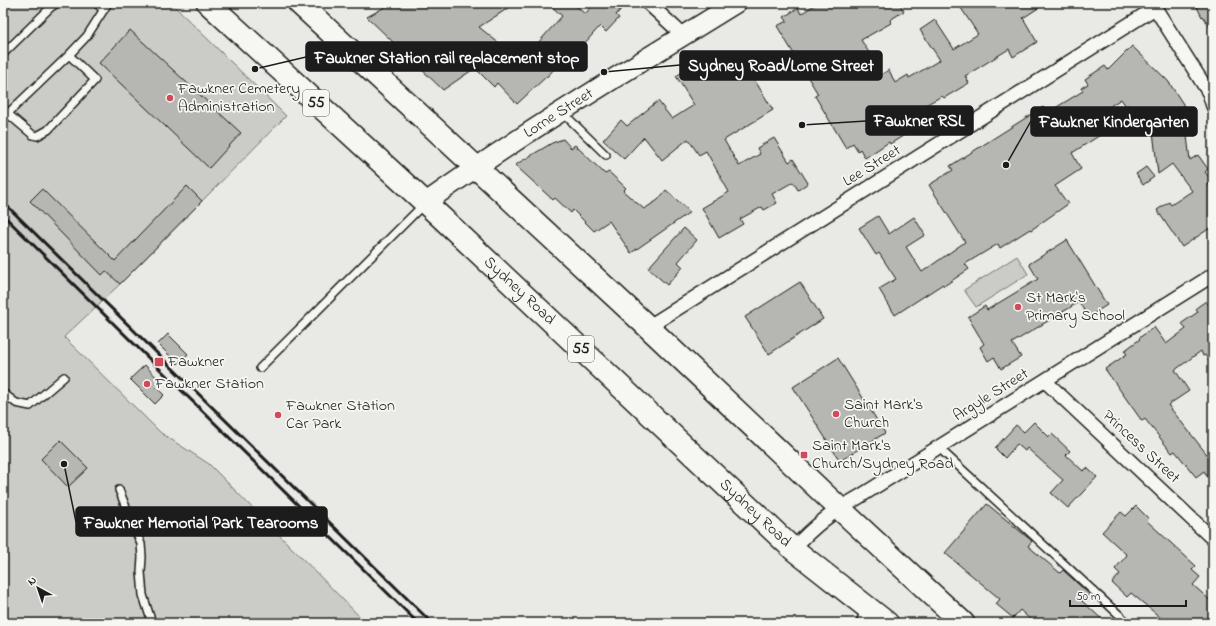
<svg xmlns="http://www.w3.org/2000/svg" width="1216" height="626" viewBox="0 0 1216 626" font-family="'Indie Flower',sans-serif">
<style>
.green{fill:#cbcbc7;stroke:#747472}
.building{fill:#b6b6b3;stroke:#1c1c1c}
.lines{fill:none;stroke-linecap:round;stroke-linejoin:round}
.lane-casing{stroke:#1c1c1c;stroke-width:10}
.street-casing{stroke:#1c1c1c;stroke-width:16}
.secondary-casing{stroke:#1c1c1c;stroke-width:22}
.highway-casing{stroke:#1c1c1c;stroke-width:25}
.lane{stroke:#f6f6f2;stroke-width:7}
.street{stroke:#f6f6f2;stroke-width:13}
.secondary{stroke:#f6f6f2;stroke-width:19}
.highway{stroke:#f6f6f2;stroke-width:22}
.rail{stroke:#1c1c1c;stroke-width:3}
.poi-dot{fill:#d1495b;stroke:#f6f6f2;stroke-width:1.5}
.labels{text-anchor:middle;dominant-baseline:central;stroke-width:3.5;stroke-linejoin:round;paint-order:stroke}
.shield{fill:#f6f6f2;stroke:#5d5d5c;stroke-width:1}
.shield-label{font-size:15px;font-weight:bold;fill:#1c1c1c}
.poi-label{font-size:16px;fill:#1c1c1c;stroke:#f6f6f2;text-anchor:start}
.street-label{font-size:16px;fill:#1c1c1c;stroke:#f6f6f2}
.leader{fill:none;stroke:#1c1c1c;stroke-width:1.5}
.callout-dot{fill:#1c1c1c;stroke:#f6f6f2;stroke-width:1.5}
.callout{fill:#1c1c1c;stroke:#1c1c1c;stroke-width:1.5}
.callout-label{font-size:17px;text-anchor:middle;font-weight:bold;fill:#fff}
</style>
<rect width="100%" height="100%" fill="#e9e9e5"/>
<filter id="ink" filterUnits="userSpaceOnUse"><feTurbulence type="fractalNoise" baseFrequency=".025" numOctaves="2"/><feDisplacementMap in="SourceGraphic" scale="8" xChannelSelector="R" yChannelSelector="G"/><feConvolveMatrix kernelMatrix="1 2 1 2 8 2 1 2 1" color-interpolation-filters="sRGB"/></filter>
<g filter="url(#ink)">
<path class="green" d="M3 3H171L286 116 120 284 64 337 161 433 209 464 366 623H3Z
M1017 256 1028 274 976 307 964 290Z"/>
<path class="building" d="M392 3H516L479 27 506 49 507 48 521 62 562 16 548 3H573L585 14 595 3H626L616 15 619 18 606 32 600 26 576 53 571 49 548 76H547L517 104 497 83 494 87 475 68 443 90 367 17Z
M817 3H899L904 11 890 20 891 23 861 40 870 54 865 57 877 77 889 70 895 83 908 75 909 78 940 60 920 30 935 20 954 49 978 34 961 8 969 3H1046L1023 18 1037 42 1013 57 1009 49 965 76 969 83 944 98 942 96 905 116 914 129 890 144 889 142 865 158 860 149 858 151 853 143 846 148 815 96 818 94 777 26 787 21 784 17 798 8 801 14Z
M1195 3H1213V32L1203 16 1202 17Z
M130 30 241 133 209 168 99 63Z
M1132 46 1168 81 1183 104 1190 160 1198 155 1208 169 1205 172 1212 181 1208 184 1213 190V226L1182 247 1157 210 1169 202 1171 205 1192 191 1172 164 1158 174 1152 123 1143 128 1128 105 1126 106 1121 99 1095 116 1105 132 1072 153 1081 169 1055 186 1068 204 1031 230 1030 229 1000 248 998 244 965 264 969 269 944 286 943 284 895 315 879 289 896 279 879 253 876 255 859 228 878 216 889 234 914 217 925 235 906 247 922 272 965 242 929 185 953 170 950 166 1043 107 1047 113 1083 91 1081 88 1088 84 1085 79 1105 66 1108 70Z
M709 56 722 77 744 63 773 110 724 140 739 166 760 154 757 148 774 138 789 162 793 159 808 183 798 190 793 182 772 194 777 203 764 210 762 207 740 219 743 224 719 238 702 208 729 192 706 151 699 155 688 139 662 160 644 137 624 159 603 140 621 120 627 126 658 101 672 119 694 105 676 76Z
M563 139 571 148 575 145 605 174 609 172 626 188 623 191 644 209 658 200 666 190 690 212 631 253 609 221 594 231 573 210 571 213 555 198 553 200 515 165 552 143Z
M1146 167 1154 177 1143 185 1136 174Z
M187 186 202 201 120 284 106 271 102 275 30 201 42 189 115 261Z
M684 228 697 240 678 262 683 267 667 285 648 268Z
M1067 240 1107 305 1088 317 1079 302 1012 343 1021 357 1001 369 994 357 988 361 980 347 984 344 968 317 985 306 987 310 1038 279 1029 264Z
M800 282 823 319 769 354 745 317Z
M1206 301 1213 311V367L1205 355 1203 356 1201 351 1175 370 1189 391 1168 405 1213 462V486L1204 471 1196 477 1175 451 1172 453 1145 419 1142 421 1105 369 1127 354 1124 351 1140 339 1139 338 1154 327 1166 344 1186 329 1182 323 1198 312 1196 308Z
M168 334 188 354 178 364 158 344Z
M838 358 885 433 840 461 793 387Z
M145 365 160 381 155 386 164 395 155 404 130 379Z
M1034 422 1049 437 1052 434 1070 451 1066 455 1083 471 1087 468 1097 477 1068 508 1051 493 1063 480 1027 448 1025 451 1017 444 1005 458 995 448 1016 425 1024 432Z
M60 440 88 468 68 487 41 459Z
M987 504 1032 541 1028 546 1060 573 1063 570 1089 594 1082 601 1106 623H1034L1020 610 1013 618 996 604 1000 599 945 553Z
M1136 506 1149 519 1147 521 1196 566 1192 570 1200 577 1193 585 1213 603V623H1167L1131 593 1127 597 1112 583 1120 574 1115 569 1127 555 1102 532 1121 512 1126 516Z"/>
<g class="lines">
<g class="lane-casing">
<path id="lane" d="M96 3 104 10
M3 54 50 8 57 3
M562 112 606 155
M8 114 33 135 37 136 48 130 95 80 69 55
M3 118 69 55 87 36 108 3
M260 368 424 204
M3 393 16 403 30 406 64 377
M939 448 1128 623
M119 490 141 544 142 557 141 572 143 595 152 623
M860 623 865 609"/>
</g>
<g class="street-casing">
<path id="street" d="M648 3 684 36
M1152 3 1209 93 1213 106
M648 327 1155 8
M1045 381 1213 539
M793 549C814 526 832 512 859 497L1213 275"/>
</g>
<g class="secondary-casing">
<g id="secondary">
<path id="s1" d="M425 203C526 131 631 68 736 3"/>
</g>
</g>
<g class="highway-casing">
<g id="highway">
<path id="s2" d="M208 3 443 219 793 549 887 623"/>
<path d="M299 3 648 327 839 508 963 623"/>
</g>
</g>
<use href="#lane" class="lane"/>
<use href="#street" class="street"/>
<use href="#secondary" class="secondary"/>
<use href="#highway" class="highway"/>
<path class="rail" d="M3 202 432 623
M3 215 418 623"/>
</g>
</g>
<g class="poi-dot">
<circle cx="170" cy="98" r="4"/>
<circle cx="1018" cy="307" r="4"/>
<rect x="154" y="357" width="10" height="10" rx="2"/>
<circle cx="147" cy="384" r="4"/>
<circle cx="836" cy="414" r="4"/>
<circle cx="278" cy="415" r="4"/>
<rect x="800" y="451" width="8" height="8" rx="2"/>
</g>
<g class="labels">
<g class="shield">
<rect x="303" y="90" width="26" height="26" rx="3"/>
<rect x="568" y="336" width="26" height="26" rx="3"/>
</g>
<g class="shield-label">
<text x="316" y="103">55</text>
<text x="581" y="349">55</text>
</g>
<g class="poi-label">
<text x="178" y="89">Fawkner Cemetery<tspan x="178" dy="18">Administration</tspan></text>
<text x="1026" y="298">St Mark's<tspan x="1026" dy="18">Primary School</tspan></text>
<text x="168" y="362">Fawkner</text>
<text x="155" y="384">Fawkner Station</text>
<text x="844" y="405">Saint Mark's<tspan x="844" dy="18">Church</tspan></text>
<text x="286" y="406">Fawkner Station<tspan x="286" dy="18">Car Park</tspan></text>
<text x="812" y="446">Saint Mark's<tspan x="812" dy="18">Church/Sydney Road</tspan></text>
</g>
<g class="street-label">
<text stroke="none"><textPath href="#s1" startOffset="161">Lorne Street</textPath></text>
<text transform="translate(872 166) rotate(-32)">Lee Street</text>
<text stroke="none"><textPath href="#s2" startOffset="424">Sydney Road</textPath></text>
<text transform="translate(991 395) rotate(-32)">Argyle Street</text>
<text transform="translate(1141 447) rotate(43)">Princess Street</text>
<text stroke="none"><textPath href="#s2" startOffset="748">Sydney Road</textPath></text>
</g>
</g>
<path class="leader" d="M255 69L306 57M604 72L680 65M802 125L866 121M1006 165L1031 121M64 464L76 522"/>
<g class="callout-dot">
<circle cx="255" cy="69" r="4"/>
<circle cx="604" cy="72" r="4"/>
<circle cx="802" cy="125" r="4"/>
<circle cx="1006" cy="165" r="4"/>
<circle cx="64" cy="464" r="4"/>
</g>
<g class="callout">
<rect x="306" y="42" width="281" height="29" rx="4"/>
<rect x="680" y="51" width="202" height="29" rx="4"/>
<rect x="866" y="106" width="107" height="29" rx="4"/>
<rect x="1031" y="107" width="166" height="29" rx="4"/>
<rect x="76" y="507" width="251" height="29" rx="4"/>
</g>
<g class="callout-label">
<text x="447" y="63">Fawkner Station rail replacement stop</text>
<text x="781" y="71">Sydney Road/Lorne Street</text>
<text x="919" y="126">Fawkner RSL</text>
<text x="1114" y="127">Fawkner Kindergarten</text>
<text x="201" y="528">Fawkner Memorial Park Tearooms</text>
</g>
<rect width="1216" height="626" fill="none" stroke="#f6f6f2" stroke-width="16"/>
<rect x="8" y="8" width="1200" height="610" fill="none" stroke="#1c1c1c" stroke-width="1.5" filter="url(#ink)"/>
<g transform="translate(38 588) rotate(320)" stroke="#f6f6f2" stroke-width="3" paint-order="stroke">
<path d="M0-3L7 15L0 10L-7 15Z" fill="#1c1c1c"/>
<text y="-6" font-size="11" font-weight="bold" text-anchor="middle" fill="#1c1c1c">N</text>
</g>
<path d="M1070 600v6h116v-6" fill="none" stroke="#1c1c1c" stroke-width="2"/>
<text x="1076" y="600" font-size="12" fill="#1c1c1c" stroke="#f6f6f2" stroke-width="3" paint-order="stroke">50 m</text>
</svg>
